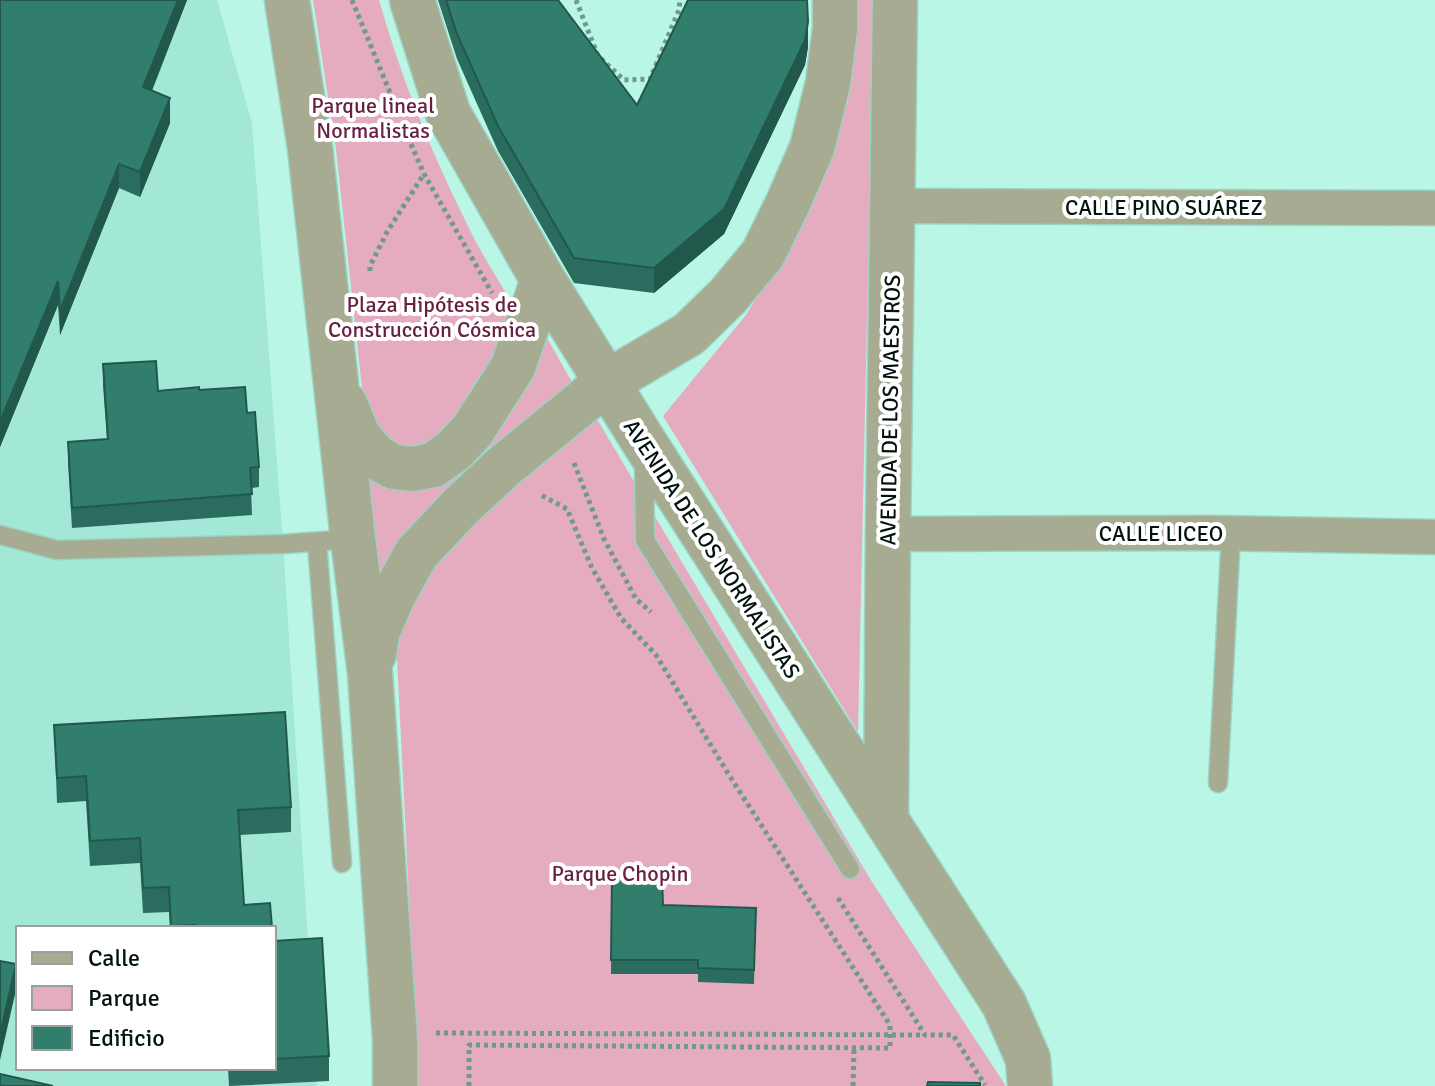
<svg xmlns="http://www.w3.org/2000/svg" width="1435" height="1086" viewBox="0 0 1435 1086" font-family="Signika,sans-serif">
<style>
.built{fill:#a3e8d6;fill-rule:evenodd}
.green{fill:#e5acc0}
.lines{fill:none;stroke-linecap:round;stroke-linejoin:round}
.service-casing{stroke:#9bd2c2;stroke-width:21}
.minor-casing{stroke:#9bd2c2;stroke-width:37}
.tertiary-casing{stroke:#9bd2c2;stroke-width:47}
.path{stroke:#6e9a8d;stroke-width:5;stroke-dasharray:4 4;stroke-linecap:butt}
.service{stroke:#a6ab91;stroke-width:18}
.minor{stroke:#a6ab91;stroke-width:34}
.tertiary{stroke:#a6ab91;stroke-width:44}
.wall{fill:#2a6c5e}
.shaded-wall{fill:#22584c}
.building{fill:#317e6d;stroke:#22584c;stroke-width:2}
.labels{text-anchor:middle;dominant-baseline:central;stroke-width:8;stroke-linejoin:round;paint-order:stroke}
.park-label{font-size:22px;fill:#691f41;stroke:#fff}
.street-label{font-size:22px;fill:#00130d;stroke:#fff}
</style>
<rect width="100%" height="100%" fill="#b9f6e5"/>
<path class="built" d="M0 0H217L252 123 283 544 317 1086H0ZM18 928H274V1068H18Z"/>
<path class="green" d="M313 0H379C401 78 431 152 467 224 481 254 500 282 516 310L492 377 440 443 399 455 365 416 336 149Z
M851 0H874L858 732 663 416 746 315 803 222 848 101Z
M542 329 573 384 496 453 482 439Z
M591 409 872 882 1004 1083 1005 1086H415L416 1038 397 659 399 617 418 577Z
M469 454 483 468 388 576 370 572 363 470Z"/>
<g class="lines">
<g class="service-casing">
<path id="service" d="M644 461 645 540 850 869
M0 535 57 550 283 544 353 539
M317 542 342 863
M1218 783 1231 533"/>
</g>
<g class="minor-casing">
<path id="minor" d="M893 206 1435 208
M888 534 1211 533 1435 537"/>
</g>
<g class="tertiary-casing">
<path id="tertiary" d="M287 0 310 148 353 539 370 673 395 1039V1086
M412 0 448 113 543 280 644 442 1004 1004 1028 1059 1030 1086
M345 404 359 438 376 457 394 467 412 469 433 465 453 451 472 431 513 367 543 280
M374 654 377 633 392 598 416 554 460 507 503 467 606 383 689 334 728 296 763 254 788 203 812 148 828 83 835 29V0
M886 820 888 534 895 0"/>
</g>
<path class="path" d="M352 0 398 112
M576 0 598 56 624 80 650 79 679 10 680 0
M411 144 424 174 492 293
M370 271V266L387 232 424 174
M574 463 604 539 636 599 651 612
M838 898 925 1035H953L985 1085
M436 1033 925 1035
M469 1086V1045L890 1048V1025L729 775 656 655 621 618 592 568 567 509 539 494
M853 1086 854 1048"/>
<use href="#service" class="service"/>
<use href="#minor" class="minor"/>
<use href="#tertiary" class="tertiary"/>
</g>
<path class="wall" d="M0 0H187L152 91 170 123 140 197 119 188 60 335 58 305 0 447Z
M438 0H558L637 105 808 47 805 65 724 234 654 293 574 283 498 151 457 59Z
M103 364 158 391 199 390 247 413 259 467V487L251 488 252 515 72 528 68 462V442L107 439 103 385Z
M54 725 291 807V832L240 835 244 905 272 928H170L169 912 143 913 140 863 90 866 86 801 57 803Z
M612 877 663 905 756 908 754 984 698 982V974H611Z
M274 941 329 1056V1081L229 1086 228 1068H274Z"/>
<path class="shaded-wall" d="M178 0H187L143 112V87Z
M808 22V47L805 65 724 234 654 293V268Z
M170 98V123L140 197V172Z
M119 164V188L60 335V311Z
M58 281V305L0 447V422Z
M16 964V990L0 1060V1035Z"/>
<path class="building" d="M0 0H178L143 87 170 98 140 172 119 164 60 311 58 281 0 422Z
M446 0H558L637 105 688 0H807L808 22 805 40 724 209 654 268 574 258 498 126 457 34Z
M156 361 158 391 199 387V390L245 387 247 413 255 412 259 467 250 468 252 494 72 508 68 442 108 439 103 364Z
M285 712 291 807 238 810 244 905 270 903 272 928H195V925L171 926 169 887 143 888 140 838 90 841 86 776 57 778 54 725Z
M612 877H662L663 905 756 908 754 970 698 968V960H611Z
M322 938 329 1056 274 1059V941Z
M0 961 16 964 0 1035Z
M0 1074 53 1086H0Z
M928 1082 980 1083V1086H927Z"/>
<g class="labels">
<g class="park-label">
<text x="373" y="105">Parque lineal<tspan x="373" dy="25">Normalistas</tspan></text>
<text x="432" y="304">Plaza Hipótesis de<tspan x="432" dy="25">Construcción Cósmica</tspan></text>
<text x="620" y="873">Parque Chopin</text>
</g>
<g class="street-label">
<text x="1164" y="207">CALLE PINO SUÁREZ</text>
<text transform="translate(890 410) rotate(-89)">AVENIDA DE LOS MAESTROS</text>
<text x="1161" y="533">CALLE LICEO</text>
<text transform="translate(712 549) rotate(57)">AVENIDA DE LOS NORMALISTAS</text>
</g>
</g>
<rect x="16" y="926" width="260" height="144" fill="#ffffff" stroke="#99a19e" stroke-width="2"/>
<rect x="32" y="952" width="40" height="12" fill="#a6ab91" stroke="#99a19e" stroke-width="2"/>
<text x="88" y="966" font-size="24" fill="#00130d">Calle</text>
<rect x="32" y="986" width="40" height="24" fill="#e5acc0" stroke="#99a19e" stroke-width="2"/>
<text x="88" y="1006" font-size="24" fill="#00130d">Parque</text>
<rect x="32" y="1026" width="40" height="24" fill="#317e6d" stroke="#99a19e" stroke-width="2"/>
<text x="88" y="1046" font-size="24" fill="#00130d">Edificio</text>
</svg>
